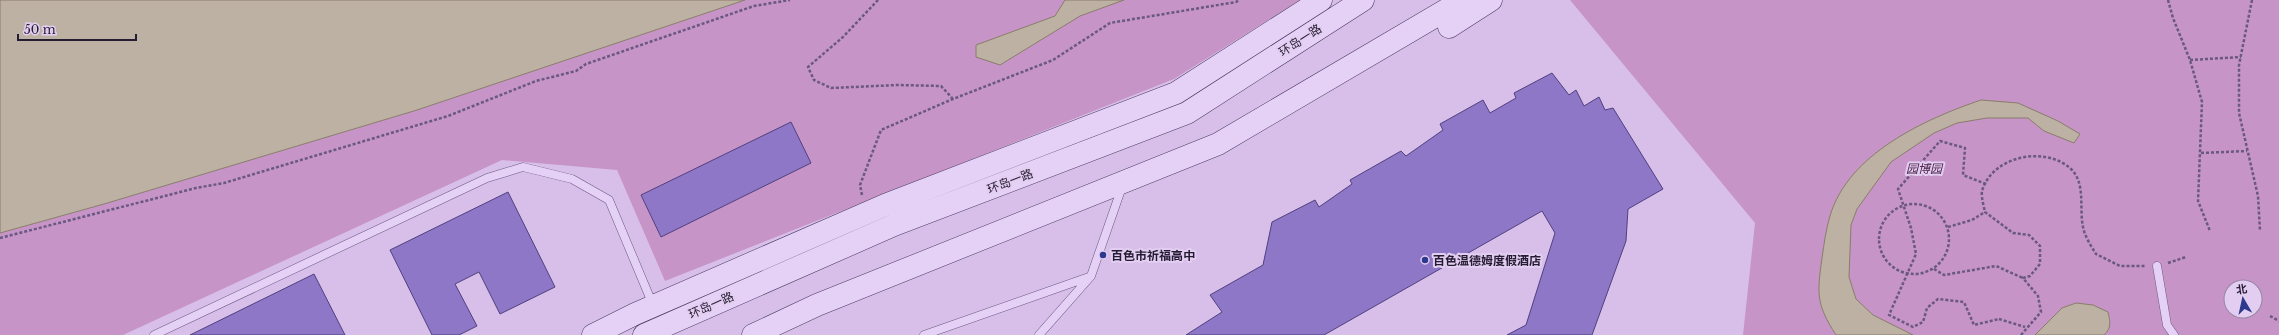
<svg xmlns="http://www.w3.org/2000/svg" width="2279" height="335" viewBox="0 0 2279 335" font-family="'Libre Baskerville','Noto Sans SC',serif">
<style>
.green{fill:#c794c7;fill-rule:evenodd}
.water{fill:#bcb1a2;stroke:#897d6a}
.building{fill:#8e77c6;stroke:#51407f}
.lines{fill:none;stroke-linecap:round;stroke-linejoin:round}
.lane-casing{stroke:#695881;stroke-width:9}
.secondary-casing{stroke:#4b3c63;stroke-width:23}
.path{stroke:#695881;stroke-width:2.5;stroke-dasharray:3 2;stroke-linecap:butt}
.lane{stroke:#e6d1f6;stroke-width:8}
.secondary{stroke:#e6d1f6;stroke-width:22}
.path-bridge{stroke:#695881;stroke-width:2.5;stroke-dasharray:3 2;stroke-linecap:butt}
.poi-dot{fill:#2d398c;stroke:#e3cef2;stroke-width:1.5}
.labels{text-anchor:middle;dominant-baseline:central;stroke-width:4;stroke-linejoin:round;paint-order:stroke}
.street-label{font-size:12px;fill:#241c32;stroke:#e3cef2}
.park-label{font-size:12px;font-style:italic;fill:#4d2448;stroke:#e3cef2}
.poi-label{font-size:12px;font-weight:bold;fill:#241c32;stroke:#e3cef2;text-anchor:start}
</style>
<rect width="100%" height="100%" fill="#d8bfea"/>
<path class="green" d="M745 0H1300L1174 79 665 281 617 170 502 160 123 335H0V233L104 204 417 110Z
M1570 0H2279V335H1743L1755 223ZM2231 287H2255V311H2231Z"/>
<path class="water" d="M0 0H745L417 110 104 204 0 233Z
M1065 0H1124L1080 16 1000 65 976 57V45L1055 16Z
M1981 100 2018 103 2058 121 2080 134 2074 143 2044 131 2028 118H1987L1957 123 1934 133 1891 162 1857 209 1851 225 1849 277 1856 299 1873 315 1913 335H1836C1816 304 1817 294 1822 258 1824 244 1826 229 1830 216 1848 154 1925 119 1981 100Z
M2076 303 2093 305 2108 312C2110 321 2112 328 2104 335H2035L2062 308Z"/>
<path class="building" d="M1552 73 1569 95 1576 90 1584 106 1599 97 1605 110 1613 108 1663 189 1628 209 1626 241 1592 335H1507L1526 325 1555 233 1542 211 1324 335H1186L1222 312 1210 295 1263 265 1272 222 1315 200 1319 207 1352 184 1350 180 1401 151 1406 156 1443 130 1440 124 1483 100 1490 113 1516 98 1514 93Z
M791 122 811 163 661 237 641 195Z
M508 192 555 287 500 314 479 272 455 284 477 326 459 335H432L390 250Z
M314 274 345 335H190Z"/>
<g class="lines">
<g class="lane-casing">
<path id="lane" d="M2157 266 2167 325 2174 335
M154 335 487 178 523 167 572 179 609 200 653 305
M924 335 1089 277
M1039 335 1091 276 1122 187"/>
</g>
<g class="secondary-casing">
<path id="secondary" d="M1449 27 1491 0
M593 335 635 314 885 205 1176 93 1321 0
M644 335 894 225 1187 113 1363 0
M753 335 817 305 1218 144 1463 0"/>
</g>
<path class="path" d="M878 0 843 37 808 67 814 80 831 88 898 85 941 86 953 99
M2168 0 2173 18 2190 60 2202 102 2198 201 2210 231
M2252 0 2239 65V113L2258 196 2260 231
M2190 60 2241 57
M2201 153 2247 151
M862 195 860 185 881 130 953 99 1053 60 1110 23 1236 2 1239 0
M1879 239a35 35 0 1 1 70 0a35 35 0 1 1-70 0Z
M1948 227 1972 220 1985 212
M0 238 196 188 224 183 448 116 536 81 576 71 586 64 754 6 790 0
M2168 263 2186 257
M1934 269 1944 275 1996 266 2023 278
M2270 316 2279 321
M1999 319 2025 327
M2021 335 2041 312 2038 296 2023 278 2030 276 2040 264V246L2029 235 2013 233 1985 212C1984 207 1981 197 1982 191 1992 156 2045 145 2071 169 2086 183 2079 209 2083 227 2085 237 2091 246 2096 254L2120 266H2145"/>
<use href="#lane" class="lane"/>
<use href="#secondary" class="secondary"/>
<path class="path-bridge" d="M1986 184 1963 175 1965 148 1940 141 1898 189 1911 228 1916 254 1889 315 1913 327 1923 322 1927 308 1938 299 1964 302 1974 325 1999 319"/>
</g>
<g class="poi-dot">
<circle cx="1103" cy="255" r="4"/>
<circle cx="1425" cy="260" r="4"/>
</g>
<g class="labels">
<g class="street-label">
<text transform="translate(1300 40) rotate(-33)">环岛一路</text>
<text transform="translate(1010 181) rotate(-21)">环岛一路</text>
<text transform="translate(711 305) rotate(-24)">环岛一路</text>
</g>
<g class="park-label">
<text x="1924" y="168">园博园</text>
</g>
<g class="poi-label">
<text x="1111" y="255">百色市祈福高中</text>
<text x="1433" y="260">百色温德姆度假酒店</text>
</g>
</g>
<g transform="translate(2243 299) rotate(351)"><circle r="19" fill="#e3cef2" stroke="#9787a5"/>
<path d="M0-3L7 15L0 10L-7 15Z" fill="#2d398c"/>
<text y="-6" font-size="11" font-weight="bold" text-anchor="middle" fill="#241c32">北</text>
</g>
<path d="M18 34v6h118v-6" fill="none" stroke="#241c32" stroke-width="2"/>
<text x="24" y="34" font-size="12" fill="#241c32" stroke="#e3cef2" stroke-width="3" paint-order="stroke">50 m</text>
</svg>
